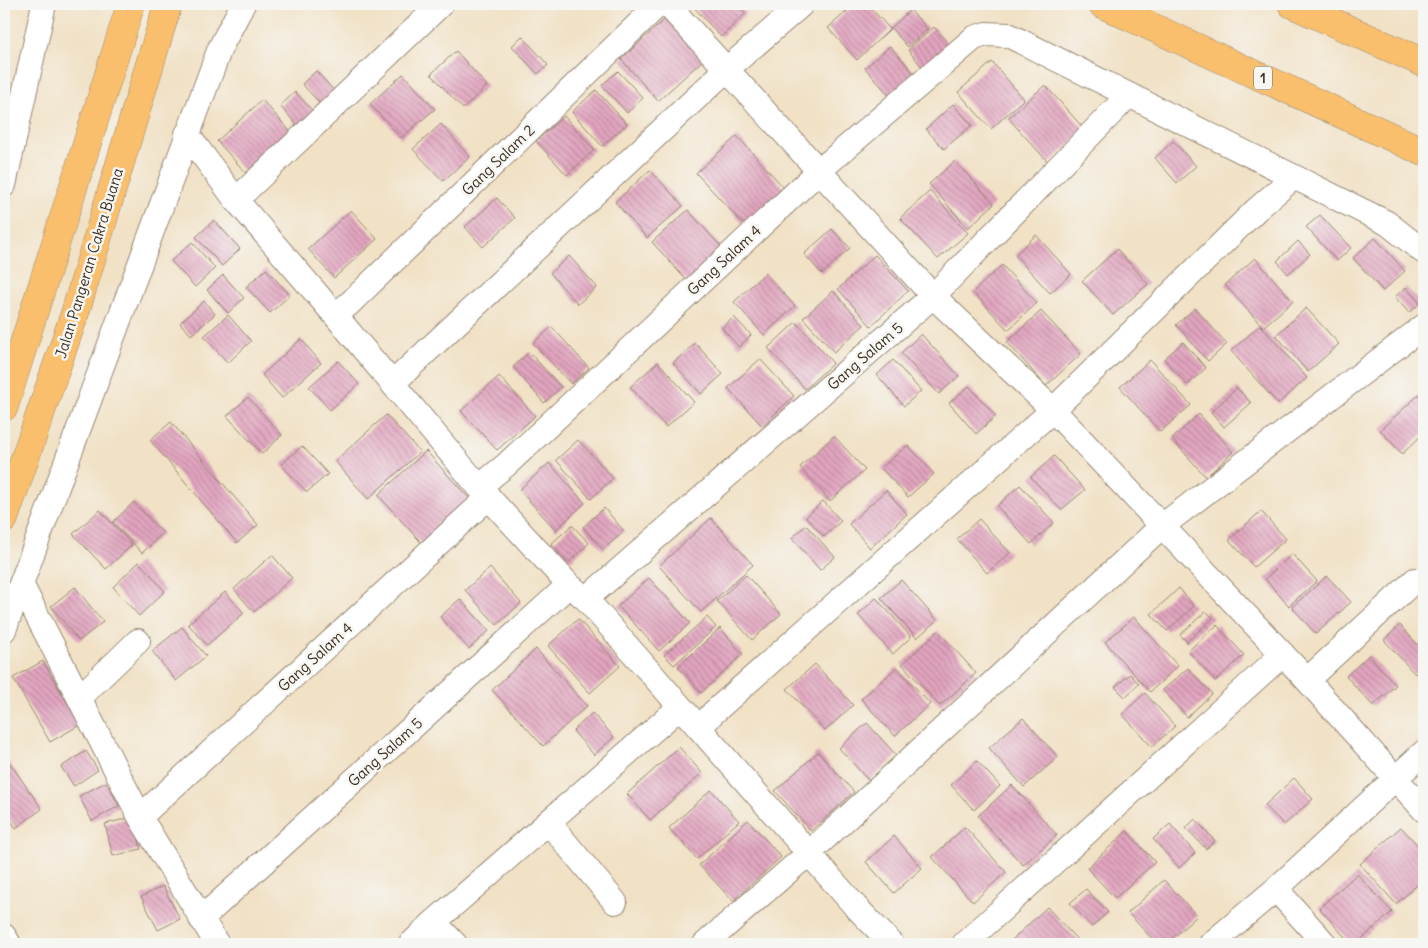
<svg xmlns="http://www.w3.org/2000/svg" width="1428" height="948" viewBox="0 0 1428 948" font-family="Delius,sans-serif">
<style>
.building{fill:url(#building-back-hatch)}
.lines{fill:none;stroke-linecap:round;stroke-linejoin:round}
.street-casing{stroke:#968672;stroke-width:26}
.primary-casing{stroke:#968672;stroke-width:29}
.highway-casing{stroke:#968672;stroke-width:29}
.street{stroke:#fff;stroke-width:24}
.primary{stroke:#f9bf6d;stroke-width:28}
.highway{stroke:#f9bf6d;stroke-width:28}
.labels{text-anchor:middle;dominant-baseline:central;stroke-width:5;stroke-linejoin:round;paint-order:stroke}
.shield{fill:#f6f6f2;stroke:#73675e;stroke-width:1}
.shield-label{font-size:14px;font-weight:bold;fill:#3b2a1e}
.street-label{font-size:15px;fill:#3b2a1e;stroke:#f6f6f2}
</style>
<defs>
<pattern id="building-back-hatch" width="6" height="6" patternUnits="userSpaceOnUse" patternTransform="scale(1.25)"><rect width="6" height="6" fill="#e2a5c0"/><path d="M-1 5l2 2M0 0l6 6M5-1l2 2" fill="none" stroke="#b8879b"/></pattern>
</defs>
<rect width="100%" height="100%" fill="#f6f6f2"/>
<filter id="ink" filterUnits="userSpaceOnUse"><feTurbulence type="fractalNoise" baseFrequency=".02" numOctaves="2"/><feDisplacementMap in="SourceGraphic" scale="10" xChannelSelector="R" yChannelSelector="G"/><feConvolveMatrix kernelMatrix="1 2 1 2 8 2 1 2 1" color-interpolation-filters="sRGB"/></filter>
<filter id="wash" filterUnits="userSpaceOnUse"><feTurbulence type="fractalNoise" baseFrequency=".0096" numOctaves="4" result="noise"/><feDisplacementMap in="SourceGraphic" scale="20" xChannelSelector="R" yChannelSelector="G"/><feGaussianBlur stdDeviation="1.12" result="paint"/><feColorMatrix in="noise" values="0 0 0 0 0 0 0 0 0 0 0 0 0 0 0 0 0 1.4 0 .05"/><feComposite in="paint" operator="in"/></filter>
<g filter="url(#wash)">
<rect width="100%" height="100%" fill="#f1e1c5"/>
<g id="blocks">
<path class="building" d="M691 4H737L746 13 721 37Z
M855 4H867L890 29 857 60 828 28Z
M910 10 928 29 908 47 891 28Z
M666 18 703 60 658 101 621 59Z
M934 27 950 46 924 69 908 50Z
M522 36 548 65 538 74 512 46Z
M890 46 915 74 890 96 865 68Z
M456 51 487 86 463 109 431 74Z
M992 62 1024 99 991 129 958 92Z
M316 71 340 97 326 110 302 84Z
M618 71 643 98 627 113 602 85Z
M403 74 435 109 401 138 370 104Z
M1045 85 1085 130 1049 163 1008 118Z
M596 90 627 124 602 146 572 112Z
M295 92 314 112 298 126 280 106Z
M262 100 291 132 246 173 217 141Z
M953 104 972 125 944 149 926 129Z
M564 116 594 150 567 175 536 141Z
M441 124 470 157 443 181 413 149Z
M737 136 785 189 744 225 696 173Z
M1173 141 1196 166 1177 183 1155 158Z
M955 161 994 204 968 228 929 184Z
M650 170 683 206 647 238 615 202Z
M930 191 968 233 938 259 900 218Z
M497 198 515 218 483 247 465 227Z
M351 210 377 239 334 278 308 249Z
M688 210 724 250 689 283 652 242Z
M1320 215 1351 248 1337 261 1306 227Z
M214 220 240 249 222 266 196 237Z
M832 229 850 248 822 274 804 254Z
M1036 235 1071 274 1050 293 1015 255Z
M1375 238 1405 271 1383 291 1353 258Z
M1298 241 1310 254 1288 274 1277 261Z
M192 242 215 268 195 287 171 261Z
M1117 249 1148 284 1113 315 1082 281Z
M875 255 908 291 871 326 838 289Z
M569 256 597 287 578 304 550 273Z
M1255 258 1293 301 1263 327 1225 285Z
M1002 265 1037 303 1008 330 973 292Z
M266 269 290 295 270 313 246 287Z
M765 273 795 306 764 335 734 302Z
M223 275 244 298 228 313 207 290Z
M1406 287 1420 303 1409 313 1395 297Z
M833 291 864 325 834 352 803 318Z
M204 301 215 314 191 335 180 323Z
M1195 308 1227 344 1208 361 1176 325Z
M1306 308 1339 344 1308 372 1276 335Z
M1041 311 1081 354 1046 386 1007 342Z
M228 315 251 341 228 363 204 336Z
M734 317 751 335 739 347 722 328Z
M796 322 833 363 805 389 768 348Z
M1260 325 1307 378 1278 404 1231 351Z
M552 327 589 368 571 384 533 343Z
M921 334 959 376 939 394 901 353Z
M301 339 321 363 282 398 262 375Z
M1183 342 1206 368 1187 385 1164 359Z
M695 343 723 374 701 394 673 363Z
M529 352 561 387 544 403 513 367Z
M760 359 794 396 762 426 728 388Z
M893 360 921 391 904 406 877 375Z
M1150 360 1191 405 1160 432 1120 387Z
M338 361 359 384 330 410 309 387Z
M658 362 694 402 666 427 630 387Z
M499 376 535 416 497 450 461 411Z
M969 386 996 416 976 434 949 403Z
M1237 388 1251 403 1224 427 1211 412Z
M1424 390V433L1402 454 1380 430Z
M248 397 282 435 262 454 227 416Z
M1199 414 1233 452 1206 477 1172 439Z
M386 415 420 452 368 499 335 461Z
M171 422 258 525 237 543 150 440Z
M834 436 865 470 830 501 800 467Z
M578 440 613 478 591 499 556 460Z
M908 445 934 474 908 497 881 468Z
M302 446 328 474 307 492 281 465Z
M426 451 477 507 429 551 378 495Z
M1054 456 1085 490 1061 510 1031 477Z
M549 463 585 503 556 530 519 490Z
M1020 485 1054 523 1031 544 997 506Z
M886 490 907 514 870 548 849 524Z
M823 501 841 521 824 537 806 517Z
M134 502 163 533 142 553 113 522Z
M604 508 624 531 603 550 583 527Z
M100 510 132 545 106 569 73 534Z
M1261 511 1286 539 1254 567 1229 540Z
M711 518 753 565 701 612 659 566Z
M979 519 1010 553 987 573 957 539Z
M572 525 589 543 568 563 551 544Z
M806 525 835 557 820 570 792 538Z
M1292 554 1317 581 1289 606 1265 579Z
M272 555 292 578 254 612 234 589Z
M139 562 165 591 139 616 113 587Z
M490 568 521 603 497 625 465 590Z
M746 575 781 614 752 640 717 601Z
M1327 576 1351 602 1316 634 1292 607Z
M649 578 690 623 659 651 618 606Z
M901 580 937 620 917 638 881 598Z
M75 587 103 622 79 641 51 606Z
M1179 588 1194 606 1167 631 1151 614Z
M225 592 244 613 207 645 188 624Z
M876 598 911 637 893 654 858 615Z
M460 599 489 631 469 649 440 617Z
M1206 611 1213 618 1187 642 1180 635Z
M707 617 716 627 674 665 664 655Z
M1134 617 1178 666 1150 692 1105 642Z
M578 619 620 666 590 693 548 646Z
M1217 625 1244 655 1215 681 1188 651Z
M1400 625 1424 652V666L1415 674 1384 640Z
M182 627 206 656 176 681 152 651Z
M720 628 743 654 701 693 678 667Z
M938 631 976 673 940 706 902 664Z
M536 649 587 706 543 746 492 690Z
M1369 655 1396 685 1373 706 1346 676Z
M43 661 80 725 50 742 13 678Z
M815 664 853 705 825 731 787 689Z
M897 667 930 704 895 736 861 699Z
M1188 668 1212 694 1187 717 1163 690Z
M1130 674 1139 684 1125 697 1115 687Z
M1145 693 1175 726 1152 747 1122 714Z
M592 713 614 737 594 755 573 731Z
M1023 718 1058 757 1024 787 989 748Z
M867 723 897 756 869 781 839 748Z
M679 747 702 773 650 820 627 794Z
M86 751 98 770 74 786 61 767Z
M818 752 854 792 811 831 775 791Z
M977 761 1000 786 974 810 951 785Z
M9 762 42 809 16 828 4 811V766Z
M1294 778 1313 799 1284 825 1265 805Z
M106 782 119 806 92 821 79 796Z
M1012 785 1057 835 1023 865 978 816Z
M711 790 739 821 697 859 669 828Z
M133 817 141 849 113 856 105 824Z
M1195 819 1215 841 1206 849 1186 828Z
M748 820 781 857 733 901 699 865Z
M1170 824 1195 853 1179 868 1153 839Z
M965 827 1006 872 973 902 932 857Z
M1401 827 1424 852V879L1396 904 1360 864Z
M1127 831 1155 862 1115 898 1087 868Z
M894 836 922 868 894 893 866 862Z
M1357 874 1392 912 1356 944H1351L1319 908Z
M1164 880 1197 916 1166 944H1157L1128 913Z
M163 886 180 919 158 930 141 897Z
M1086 889 1108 912 1092 927 1070 903Z
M1047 907 1081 944H1016L1012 940Z"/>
</g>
</g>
<g filter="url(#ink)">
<use href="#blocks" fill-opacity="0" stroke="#968672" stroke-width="1"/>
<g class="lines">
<g class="street-casing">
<path id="street" d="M667 4 933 296 1053 410 1307 680 1424 810
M187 134 236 200 335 315 479 487 569 585 586 599 855 906 892 944
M4 185 44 4
M236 200 441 4
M335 315 349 304 659 4
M393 383 727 69 800 6
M479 487 506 465 820 170 974 38 986 34 1008 35 1387 223 1424 252
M21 584 140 817 217 944
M586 599 933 296 1128 96
M4 630 220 48 243 4
M1307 680 1415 580
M80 697 138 641
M700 728 713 713 1053 410 1256 210 1293 178
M140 817 489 497
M549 823 615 902
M1276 889 1325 944
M201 919 569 585
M434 922 455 944
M4 936 9 944
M411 944 434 922 680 707
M705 944 809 853 1162 526 1424 326
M964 944 1283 654
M1211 944 1276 889 1424 752"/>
</g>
<g class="primary-casing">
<path id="primary" d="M4 407 131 4
M4 519 75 313 168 4"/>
</g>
<g class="highway-casing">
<path id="highway" d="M1102 4 1424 152
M1292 4 1424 63"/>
</g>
<use href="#street" class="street"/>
<use href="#primary" class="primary"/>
<use href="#highway" class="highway"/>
</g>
</g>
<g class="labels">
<rect class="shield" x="1254" y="66.5" width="18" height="23" rx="4"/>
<g class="shield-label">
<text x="1263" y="78">1</text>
</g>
<g class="street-label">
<text transform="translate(498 160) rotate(-44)">Gang Salam 2</text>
<text transform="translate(724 260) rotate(-43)">Gang Salam 4</text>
<text transform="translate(89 263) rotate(-73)">Jalan Pangeran Cakra Buana</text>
<text transform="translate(865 356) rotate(-41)">Gang Salam 5</text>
<text transform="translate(315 657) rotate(-42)">Gang Salam 4</text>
<text transform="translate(385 752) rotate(-42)">Gang Salam 5</text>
</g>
</g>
<rect width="1428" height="948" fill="none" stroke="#f6f6f2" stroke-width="20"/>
</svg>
